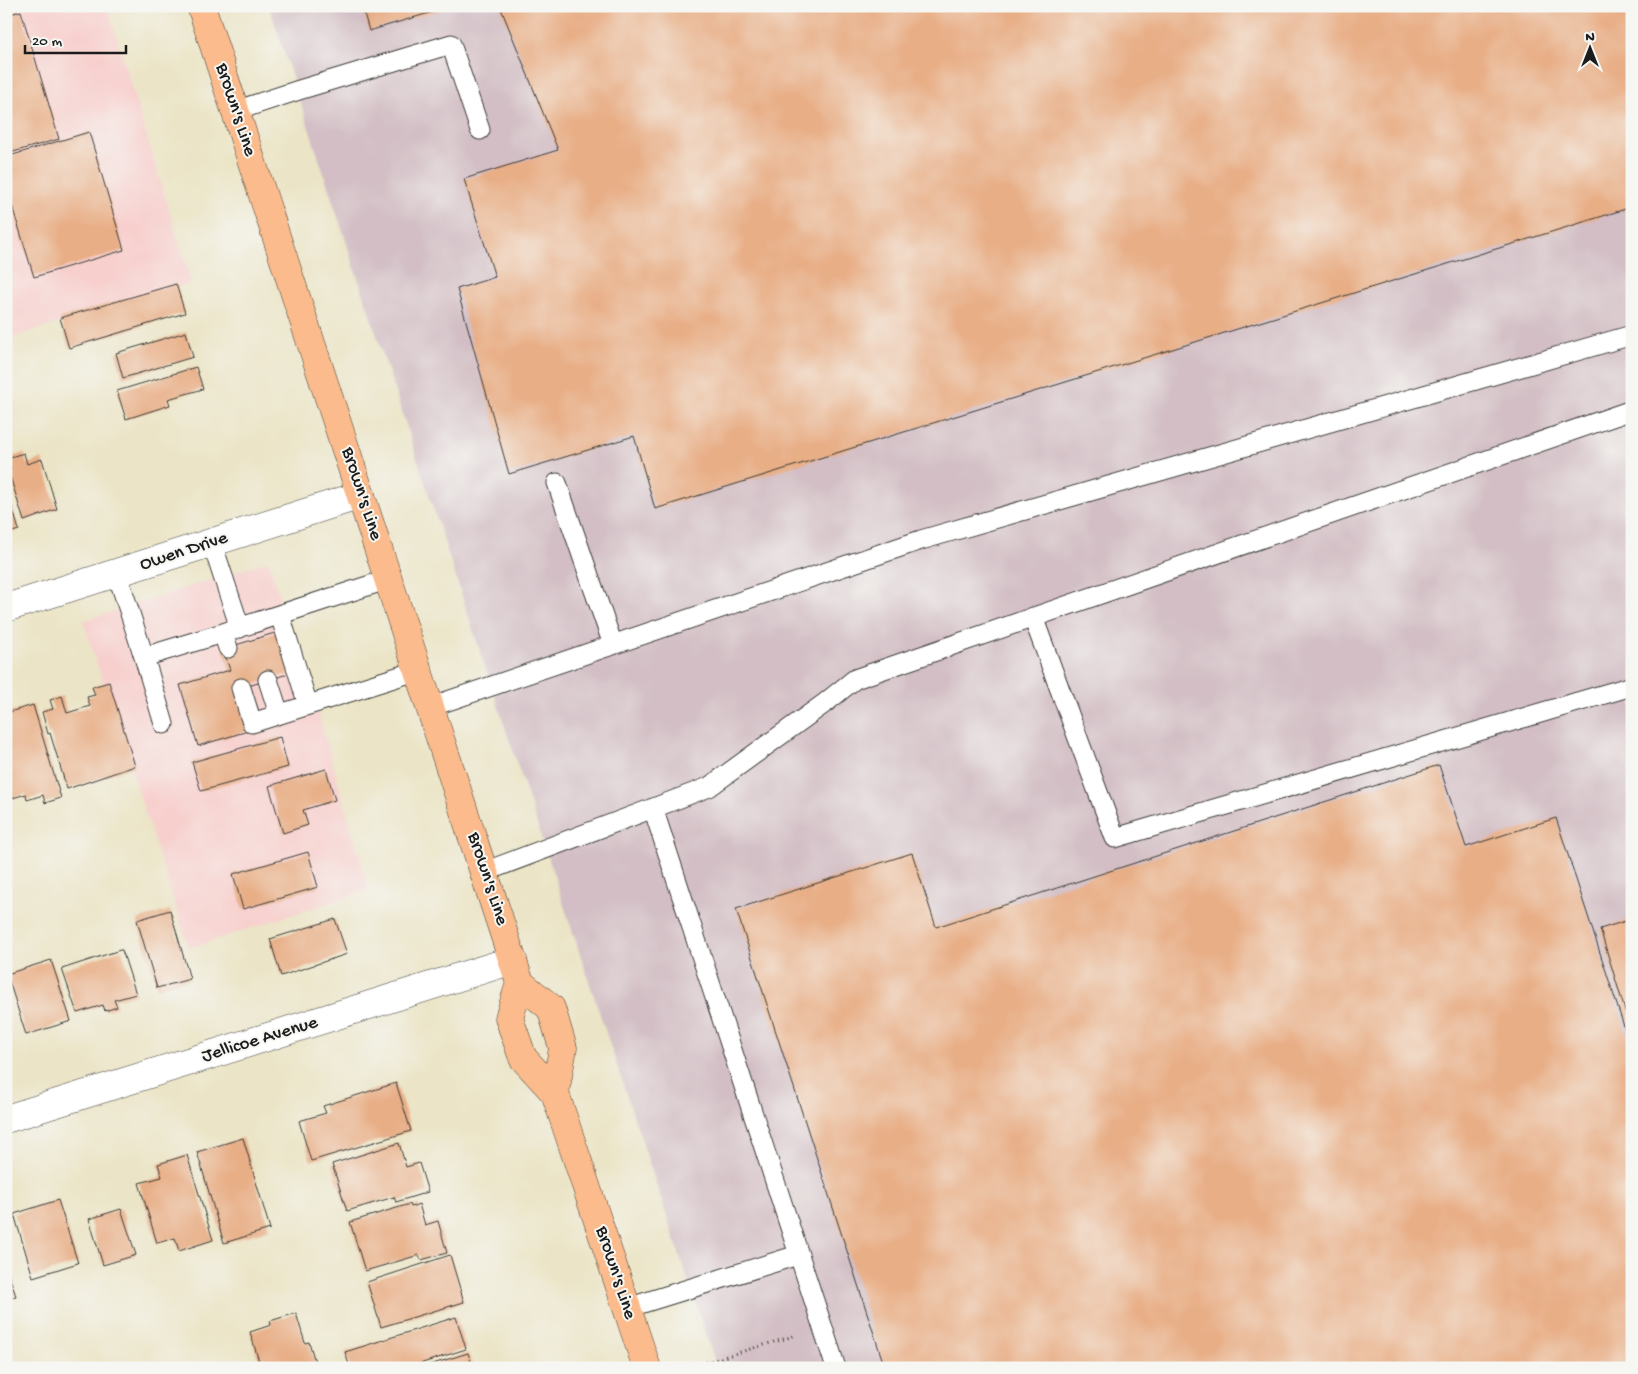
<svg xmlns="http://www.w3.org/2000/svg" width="1638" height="1374" viewBox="0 0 1638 1374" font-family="'Gochi Hand',sans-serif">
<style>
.built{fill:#f7d0ce}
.industrial{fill:#d2bec4}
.building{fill:#e8ae86}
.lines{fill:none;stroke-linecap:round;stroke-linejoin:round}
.lane-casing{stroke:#3b3a36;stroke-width:21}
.street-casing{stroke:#3b3a36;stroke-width:29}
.primary-casing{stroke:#3b3a36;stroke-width:29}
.path{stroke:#3b3a36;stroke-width:3;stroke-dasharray:1 4;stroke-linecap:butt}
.lane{stroke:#fff;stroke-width:19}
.street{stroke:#fff;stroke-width:28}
.primary{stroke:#fbbb8c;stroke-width:28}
.labels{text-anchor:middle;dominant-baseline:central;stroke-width:4;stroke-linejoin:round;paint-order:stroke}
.street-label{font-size:19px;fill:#1c1c1c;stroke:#f6f6f2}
</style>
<rect width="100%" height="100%" fill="#f6f6f2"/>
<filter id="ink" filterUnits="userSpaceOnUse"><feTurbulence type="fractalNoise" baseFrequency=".02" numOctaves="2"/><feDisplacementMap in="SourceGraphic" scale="10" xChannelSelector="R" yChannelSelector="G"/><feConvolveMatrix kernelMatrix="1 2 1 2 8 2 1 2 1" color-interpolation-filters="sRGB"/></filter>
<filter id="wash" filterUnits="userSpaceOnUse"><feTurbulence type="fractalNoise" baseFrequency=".0096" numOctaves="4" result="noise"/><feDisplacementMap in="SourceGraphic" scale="20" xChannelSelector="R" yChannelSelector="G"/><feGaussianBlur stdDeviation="1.12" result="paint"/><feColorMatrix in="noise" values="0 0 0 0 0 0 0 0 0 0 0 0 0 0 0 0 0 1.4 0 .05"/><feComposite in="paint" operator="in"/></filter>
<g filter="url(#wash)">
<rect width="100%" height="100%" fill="#ebe4c6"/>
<path class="built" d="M6 6H107L191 283 6 339Z
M268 561 317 710 369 890 189 948 83 621Z"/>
<path class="industrial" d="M269 6H1632V1368H717L498 706Z"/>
<g id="blocks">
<path class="building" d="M362 6H449V7L369 31Z
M500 6H1632V207L655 509 634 436 509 474 457 289 495 277 464 179 558 150Z
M21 11 59 139 6 154V15Z
M89 132 124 250 34 277 6 186V157Z
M176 284 185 313 69 348 60 318Z
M186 332 193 357 123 378 116 353Z
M196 367 203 389 168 399 170 405 126 419 117 391Z
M24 453 27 464 42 459 57 509 24 521 8 470 11 469 7 458Z
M6 487 19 530 6 534Z
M281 631 291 673 235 690 248 731 198 746 180 685 230 670 223 649Z
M109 682 135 766 67 789 50 733 48 734 42 712 53 709 50 700 62 696 67 713 90 706 87 697 95 695 92 687Z
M33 705 61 798 45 803 43 795 27 800 26 794 6 800V713Z
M280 737 288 767 201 791 192 762Z
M1439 765 1466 847 1556 818 1632 1051V1368H885L736 909 912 853 936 927Z
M326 769 335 800 303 810 308 825 283 833 269 786Z
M308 852 318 887 243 909 233 874Z
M170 910 190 979 157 988 137 920Z
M335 919 347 954 281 976 270 939Z
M1632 919V1030H1631L1600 929Z
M120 950H122L136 994 114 1000 117 1007 105 1011 103 1005 77 1013 62 969Z
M51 960 71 1021 26 1035 7 974Z
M396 1083 411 1131 311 1161 299 1121 326 1113 323 1106Z
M243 1138 270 1229 224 1243 197 1152Z
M399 1143 406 1167 419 1163 428 1192 396 1202 394 1197 347 1211 332 1164Z
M187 1155 213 1240 179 1251 175 1238 157 1243 139 1183 162 1177 158 1164Z
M58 1200 78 1263 33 1277 14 1214Z
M410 1204 411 1207 419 1204 425 1225 438 1221 447 1253 421 1260 419 1255 365 1271 350 1222Z
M121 1209 136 1255 103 1265 89 1219Z
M450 1255 464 1302 381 1327 367 1282Z
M6 1267 16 1296 6 1300Z
M296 1313 305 1343 309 1342 317 1368H261L250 1332 271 1325 270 1321Z
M456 1317 466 1349 407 1368H350L345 1352Z
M468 1353 473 1368H423V1367Z"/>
</g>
</g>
<g filter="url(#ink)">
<use href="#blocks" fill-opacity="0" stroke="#3b3a36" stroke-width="1"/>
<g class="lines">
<g class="lane-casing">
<path id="lane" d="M235 111 299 90 451 44 480 130
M557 483 613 645
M212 543 240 628
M117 573 144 657 223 633 228 648
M280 615 308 705
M1033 617 1115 838 1632 686
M223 633 389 579
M144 657 164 724
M268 680 279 714
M241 688 252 723 419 670
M430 707 921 540 1632 335
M653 808 836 1368
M484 872 709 787 825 703 855 679 1632 410
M627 1308 798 1255"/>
</g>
<g class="street-casing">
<path id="street" d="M6 608 361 495
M6 1119 513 960"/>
</g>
<g class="primary-casing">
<path id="primary" d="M201 6 520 983 551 1008 563 1048 555 1093
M520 983 509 1018 523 1058 555 1093 647 1368"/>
</g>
<path class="path" d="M687 1368 797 1335"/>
<use href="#lane" class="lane"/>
<use href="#street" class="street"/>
<use href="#primary" class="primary"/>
</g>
</g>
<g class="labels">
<g class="street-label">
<text transform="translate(235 110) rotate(72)">Brown's Line</text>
<text transform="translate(361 494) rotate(72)">Brown's Line</text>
<text transform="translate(184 552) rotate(-18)">Owen Drive</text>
<text transform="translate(487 879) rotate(72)">Brown's Line</text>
<text transform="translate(260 1040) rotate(-17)">Jellicoe Avenue</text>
<text transform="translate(615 1273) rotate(72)">Brown's Line</text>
</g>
</g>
<rect width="1638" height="1374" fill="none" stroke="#f6f6f2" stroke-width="25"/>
<g transform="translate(1590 48)" stroke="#f6f6f2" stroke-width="4" paint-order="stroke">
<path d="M0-4L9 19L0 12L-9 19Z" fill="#1c1c1c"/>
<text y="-8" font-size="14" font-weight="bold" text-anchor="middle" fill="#1c1c1c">N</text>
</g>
<path d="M25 45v8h101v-8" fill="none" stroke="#1c1c1c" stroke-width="2.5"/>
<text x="32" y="45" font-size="15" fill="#1c1c1c" stroke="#f6f6f2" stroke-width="4" paint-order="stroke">20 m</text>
</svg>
